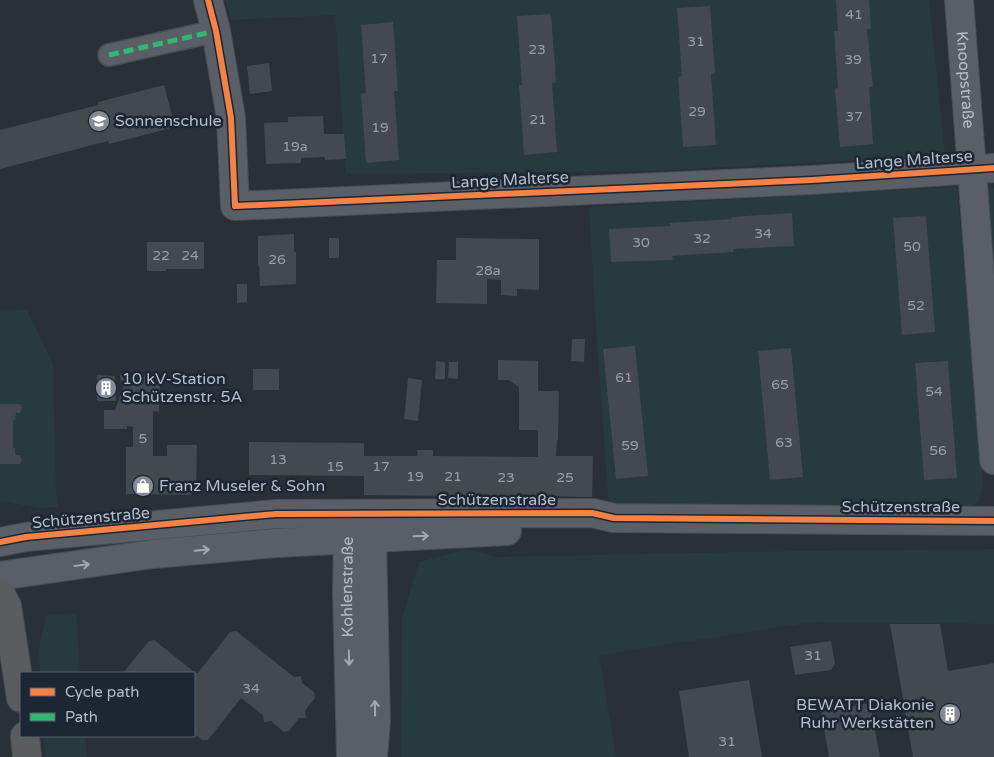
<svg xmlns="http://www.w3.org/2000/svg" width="994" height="757" viewBox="0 0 994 757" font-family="'Varela Round',sans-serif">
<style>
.green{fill:#273a3e}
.building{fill:#444950}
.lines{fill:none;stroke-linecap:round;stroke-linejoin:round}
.pedestrian-casing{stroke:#484c53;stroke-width:24}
.minor-casing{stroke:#484c53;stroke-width:30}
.tertiary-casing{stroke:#484c53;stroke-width:30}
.motorway-casing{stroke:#474c53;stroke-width:30}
.pedestrian{stroke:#5a5e66;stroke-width:21}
.minor{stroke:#5a5e66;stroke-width:28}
.tertiary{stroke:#5a5e66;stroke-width:28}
.motorway{stroke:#5a5d60;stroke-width:28}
.quiet{stroke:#33b770;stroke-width:5;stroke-dasharray:10 5;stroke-linecap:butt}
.cycleway-casing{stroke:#1d2633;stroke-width:9}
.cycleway{stroke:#f48246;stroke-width:6}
.oneway{stroke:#a2a9b5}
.labels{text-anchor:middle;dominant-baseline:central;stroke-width:5;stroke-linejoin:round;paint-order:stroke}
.number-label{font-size:14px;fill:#989fab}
.street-label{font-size:16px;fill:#b4bcc9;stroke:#1d2633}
.poi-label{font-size:16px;fill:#b4bcc9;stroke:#1d2633;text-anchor:start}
</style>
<rect width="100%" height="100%" fill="#2a3038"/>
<path class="green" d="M225 0H929L945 155 656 171 346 174 335 15 231 20Z
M957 187 983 485 979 502 969 508 609 507 596 329 589 207Z
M986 187 994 188V288Z
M0 309 27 310 53 364 56 493 58 507 39 508 0 501Z
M468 549 495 557 795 551 994 549V624L815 622 599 655 616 757H401L402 618 419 562Z
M76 613 80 673H40L39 649 46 615Z
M44 736H85L87 757H45Z"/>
<path class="building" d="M836 0H869L871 29H867L873 87H869L873 144 840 147 835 89 838 88 834 31H838Z
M710 6 715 74H711L716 145 683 147 678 77 682 76 677 8Z
M551 14 556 82 552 83 557 152 524 155 519 85H522L517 16Z
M393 22 398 91H394L399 160 366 163 361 94 366 93 361 25Z
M269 63 272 91 250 94 247 66Z
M164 85 175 127 109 144 108 141 0 169V130L98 105V102Z
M323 116 324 134H344L346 159 325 160V157L301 158V163L266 164 264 123 288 122V117Z
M792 213 794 246 733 249V252L672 256 673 260 611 262 609 229 670 226V223L732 219 731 217Z
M926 216 935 332 902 335 893 218Z
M294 234V252H296V284L260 286 259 266H258V236Z
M329 238H339V258H329Z
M456 238 539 239V290L517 289V296L501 295V280L487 279V304L436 303 437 260H456Z
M147 242H204V269H166V271H147Z
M237 284H247V302L237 303Z
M572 339H585L584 362 571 361Z
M635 346 648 476 616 479 603 349Z
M791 348 803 477 770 480 758 351Z
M498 360 538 361V391H559L558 440H557L556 456H593L592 497 540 496V499L538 497 364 495V476L249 475V442L364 443V456H418L417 450H433V456L538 457V430H519V387L509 380H498Z
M436 361 445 362V379H435Z
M948 361 957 478 924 480 915 363Z
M449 362H458V379L448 378Z
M253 369H279V390H253Z
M97 375 115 376 116 401H97Z
M120 375 160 376 159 412 153 411V456H167V445H197L196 488 190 495 126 494V447H133V427L127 426V429H104V410H115L123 388Z
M408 378 422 380 418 421 404 419Z
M0 404H20L22 408 20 413H16L15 420H13V448H15V455H20L22 460 20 464H0Z
M890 624H940L948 671 994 663V757H913Z
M236 631 294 677 301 676 302 683 314 692 315 698 305 711 306 718H299L289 731 284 732 271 721 264 722 263 715 241 698 208 740H202L194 734V673H123L149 641 154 640 197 674 230 632Z
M831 641 835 664 831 670 795 675 790 647Z
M749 680 762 757H689L679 691Z
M870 703 880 757H829L821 712Z"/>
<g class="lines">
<g class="pedestrian-casing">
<path id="pedestrian" d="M109 55 216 31"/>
</g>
<g class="minor-casing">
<g id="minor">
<path d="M208 0 216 31 231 118 235 206 812 180 994 168"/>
<path id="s1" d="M959 0 994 460"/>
</g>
</g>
<g class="tertiary-casing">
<g id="tertiary">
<path d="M362 522 372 538 376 721 373 757"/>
<path d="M0 542 26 537 276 514 592 513 614 518 994 521"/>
<path d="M0 576 153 554 277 543 507 531"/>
<path id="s2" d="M351 757 347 593 348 539 354 523"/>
</g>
</g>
<g class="motorway-casing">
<path id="motorway" d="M0 593 7 606 21 698
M25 736 27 757"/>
</g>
<use href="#pedestrian" class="pedestrian"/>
<use href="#minor" class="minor"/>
<use href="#tertiary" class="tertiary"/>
<use href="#motorway" class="motorway"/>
<path class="quiet" d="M109 55 216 31"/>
<g class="cycleway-casing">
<path id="cycleway" d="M208 0 216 31 231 118 235 206 812 180 994 168
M0 542 26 537 276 514 592 513 614 518 994 521"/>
</g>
<use href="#cycleway" class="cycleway"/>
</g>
<defs><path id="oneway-shaft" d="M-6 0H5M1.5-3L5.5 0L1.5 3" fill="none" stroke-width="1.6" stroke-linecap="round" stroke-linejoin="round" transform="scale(1.25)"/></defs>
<g class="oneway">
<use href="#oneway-shaft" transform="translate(421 536) rotate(-2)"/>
<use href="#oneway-shaft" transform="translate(202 550) rotate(-5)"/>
<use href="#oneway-shaft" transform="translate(82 565) rotate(-8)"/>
<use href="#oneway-shaft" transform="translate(349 658) rotate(89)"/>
<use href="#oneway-shaft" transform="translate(375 708) rotate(-91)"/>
</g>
<defs>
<g id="school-disc" transform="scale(1.125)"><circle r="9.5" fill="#848b96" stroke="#1d2633"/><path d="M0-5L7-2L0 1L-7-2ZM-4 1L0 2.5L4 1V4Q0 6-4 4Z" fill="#fff"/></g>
<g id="building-disc" transform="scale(1.125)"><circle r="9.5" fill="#848b96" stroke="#1d2633"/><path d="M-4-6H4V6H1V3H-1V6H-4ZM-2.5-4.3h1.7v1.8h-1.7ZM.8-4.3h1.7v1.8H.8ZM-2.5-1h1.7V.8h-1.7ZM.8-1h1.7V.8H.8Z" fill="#fff"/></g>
<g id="shop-disc" transform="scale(1.125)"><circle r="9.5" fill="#848b96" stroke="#1d2633"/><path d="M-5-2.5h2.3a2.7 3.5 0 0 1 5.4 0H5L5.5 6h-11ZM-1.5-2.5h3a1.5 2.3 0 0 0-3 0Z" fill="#fff"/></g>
</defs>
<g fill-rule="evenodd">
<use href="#school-disc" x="99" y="121"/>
<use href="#building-disc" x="106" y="388"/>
<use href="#shop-disc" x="143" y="486"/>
<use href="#building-disc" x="950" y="714"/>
</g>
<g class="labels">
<g class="number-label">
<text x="854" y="14">41</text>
<text x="696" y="41">31</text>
<text x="537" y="49">23</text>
<text x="379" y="58">17</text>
<text x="853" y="59">39</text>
<text x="697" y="111">29</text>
<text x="854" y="116">37</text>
<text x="538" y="119">21</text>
<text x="380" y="127">19</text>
<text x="295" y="146">19a</text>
<text x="763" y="233">34</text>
<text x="702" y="238">32</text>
<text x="641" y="242">30</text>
<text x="912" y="246">50</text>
<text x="161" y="255">22</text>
<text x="190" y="255">24</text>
<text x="277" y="259">26</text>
<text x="488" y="270">28a</text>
<text x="916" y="305">52</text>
<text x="624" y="377">61</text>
<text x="780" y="384">65</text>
<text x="934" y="391">54</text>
<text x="143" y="438">5</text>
<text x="784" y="442">63</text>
<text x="630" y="445">59</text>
<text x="938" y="450">56</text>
<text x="278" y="459">13</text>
<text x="335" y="466">15</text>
<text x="381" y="466">17</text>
<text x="415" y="476">19</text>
<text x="453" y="476">21</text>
<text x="506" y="477">23</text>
<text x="565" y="477">25</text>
<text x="813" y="655">31</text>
<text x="251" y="688">34</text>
<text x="727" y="741">31</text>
</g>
<g class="street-label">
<text stroke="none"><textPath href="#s1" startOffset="80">Knoopstraße</textPath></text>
<text transform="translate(914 160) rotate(-4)">Lange Malterse</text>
<text transform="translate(510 180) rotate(-3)">Lange Malterse</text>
<text x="497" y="500">Schützenstraße</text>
<text x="901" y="507">Schützenstraße</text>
<text transform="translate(91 518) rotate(-5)">Schützenstraße</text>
<text stroke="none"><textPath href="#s2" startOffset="170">Kohlenstraße</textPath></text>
</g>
<g class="poi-label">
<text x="115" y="121">Sonnenschule</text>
<text x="122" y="379">10 kV-Station<tspan x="122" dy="18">Schützenstr. 5A</tspan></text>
<text x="159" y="486">Franz Museler &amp; Sohn</text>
<text x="934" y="705" text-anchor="end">BEWATT Diakonie<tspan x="934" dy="18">Ruhr Werkstätten</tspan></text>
</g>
</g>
<rect x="20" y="672" width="175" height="65" fill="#1d2633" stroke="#59626f"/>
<rect x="30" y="688" width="25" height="8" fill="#f48246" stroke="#59626f"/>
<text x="65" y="697" font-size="15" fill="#b4bcc9">Cycle path</text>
<rect x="30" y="713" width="25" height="8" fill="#33b770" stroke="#59626f"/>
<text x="65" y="722" font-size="15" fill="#b4bcc9">Path</text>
</svg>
